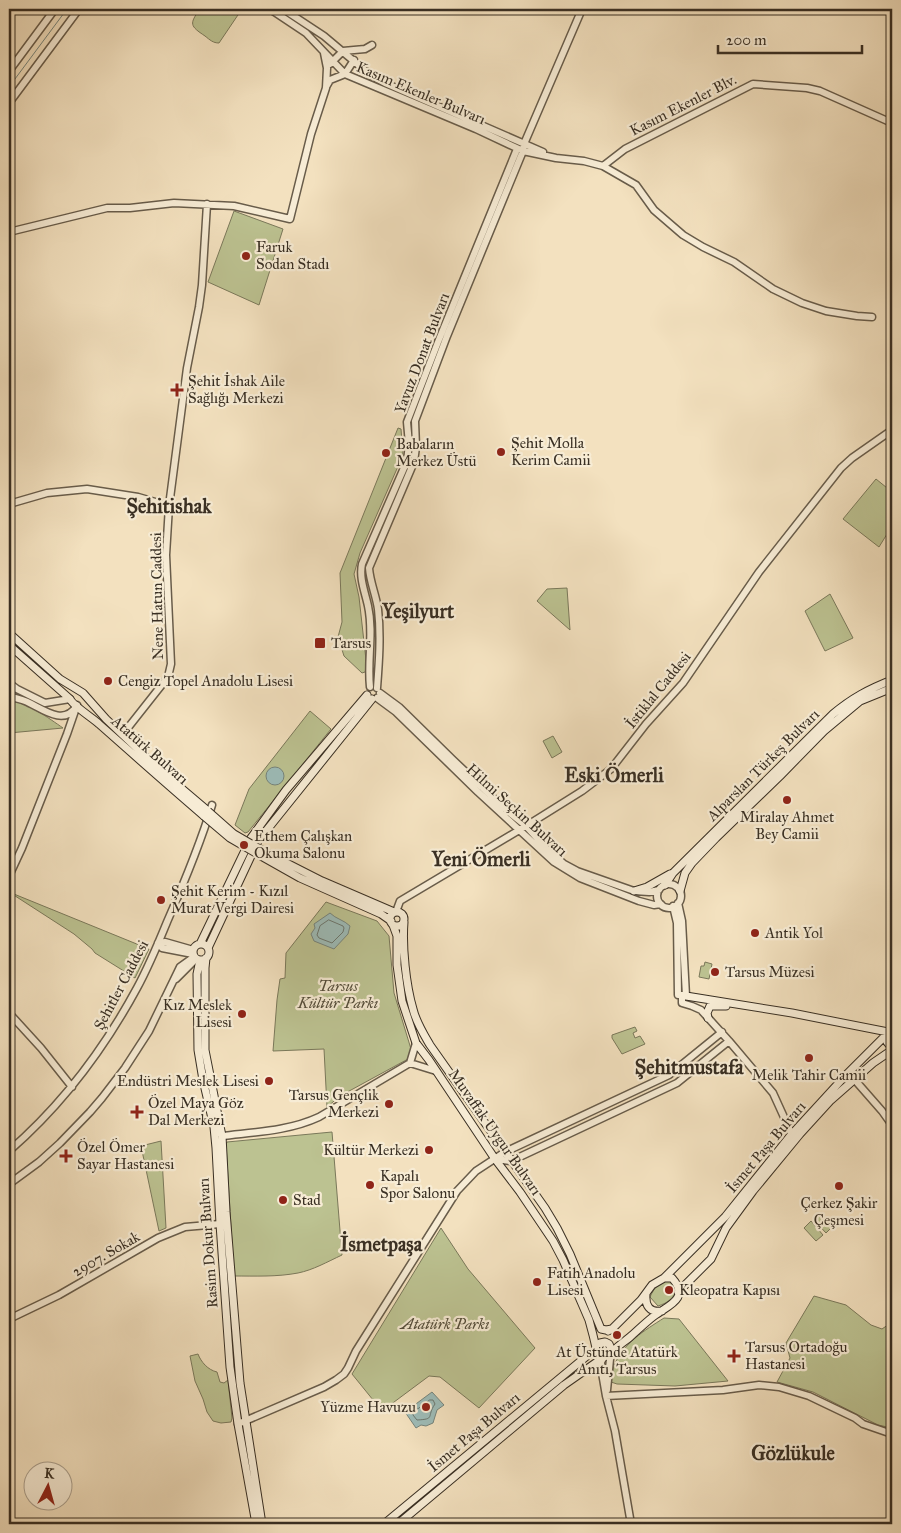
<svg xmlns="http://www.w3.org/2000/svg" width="901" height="1533" viewBox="0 0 901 1533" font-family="'IM FELL Great Primer',serif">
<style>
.green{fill:#bcc291;stroke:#7a785a}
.water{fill:#9dbcb8;stroke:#75847c}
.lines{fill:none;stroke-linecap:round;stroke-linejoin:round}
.shore{stroke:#6b766e;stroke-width:1}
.stream{stroke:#75847c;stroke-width:1}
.tertiary-casing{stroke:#685c4a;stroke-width:9}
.secondary-casing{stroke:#392f23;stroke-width:9}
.tertiary{stroke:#f7ecd5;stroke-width:6}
.secondary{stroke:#f7ecd5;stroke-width:7}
.secondary-bridge-casing{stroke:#392f23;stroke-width:9;stroke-linecap:butt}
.secondary-bridge{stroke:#f7ecd5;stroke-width:7}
.poi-dot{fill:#8f2418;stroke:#f7ecd5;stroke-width:2}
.labels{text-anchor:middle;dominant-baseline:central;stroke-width:4.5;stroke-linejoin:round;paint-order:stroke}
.street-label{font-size:15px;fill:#392f23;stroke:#f7ecd5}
.poi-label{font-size:15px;fill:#392f23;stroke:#f7ecd5;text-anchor:start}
.park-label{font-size:15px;font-style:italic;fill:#534c39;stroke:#f7ecd5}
.district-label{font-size:20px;font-weight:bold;fill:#392f23;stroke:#f7ecd5}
</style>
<rect width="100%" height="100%" fill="#f3e1bf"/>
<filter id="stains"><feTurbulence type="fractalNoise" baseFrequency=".004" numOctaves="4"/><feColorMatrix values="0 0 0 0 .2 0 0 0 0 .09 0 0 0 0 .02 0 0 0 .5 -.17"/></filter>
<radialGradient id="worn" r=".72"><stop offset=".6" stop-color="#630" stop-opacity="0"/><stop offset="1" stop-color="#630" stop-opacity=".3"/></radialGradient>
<path class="green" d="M200 9H242L219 43C213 43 210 40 205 36 190 26 189 24 200 9Z
M234 211 283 229 259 305 208 282Z
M398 428 401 429 403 455 360 553 354 574 359 597 367 669 365 672 362 673 344 656 338 637 342 622 340 573Z
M876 479 892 492V526L879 547 843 519Z
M567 588 570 630 537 601 547 589Z
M830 594 853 638 825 651 805 611Z
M9 701C24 700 50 719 63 728L9 733Z
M310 711 331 729 248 832 245 833 235 825 249 789Z
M553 736 562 752 552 758 543 741Z
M9 892 149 949 135 978 95 953 92 949 74 934Z
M326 902 377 921 389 936 394 993 411 1049 408 1059 340 1096 327 1107 324 1049 273 1051 277 1000 280 979 285 978 286 953Z
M705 962 712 964 709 979 699 977 701 966H704Z
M635 1027 637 1031 633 1033 635 1038 640 1036 645 1044 622 1054 612 1038V1035Z
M332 1132 342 1255C327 1262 313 1270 298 1273 277 1277 255 1276 234 1276L226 1144 227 1142Z
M161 1141 166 1228 159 1231 141 1146Z
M820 1213 832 1227 826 1233 813 1219Z
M811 1221 823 1235 816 1241 804 1228Z
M441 1228 468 1269 535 1348 479 1408 440 1377 429 1376 382 1411 352 1374Z
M670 1280 677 1290C672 1300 667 1303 658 1306L650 1297C654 1288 659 1282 670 1280Z
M814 1296 846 1305 871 1325 882 1329 892 1322V1428L878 1425 813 1392 777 1382 790 1358 786 1343Z
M664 1318 679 1319 728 1381 675 1386 617 1384 611 1382C612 1377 612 1371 614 1366 622 1344 645 1330 664 1318Z
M198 1354C201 1362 208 1370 217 1372L220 1382 224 1383 228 1380 232 1418 231 1422 221 1423 213 1421 207 1412 203 1399 195 1381 190 1356Z"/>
<path class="water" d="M266 776a9 9 0 1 1 18 0a9 9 0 1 1-18 0Z
M330 913C336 919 344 920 350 926L348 934 334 949 314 941 311 934 315 928 314 924Z
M432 1392 444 1405 437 1410 433 1423 426 1426 421 1425 416 1428 405 1412Z"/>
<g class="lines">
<path class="shore" d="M329 920 343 926 344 928 343 932 332 943 319 938 317 935 320 926Z
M430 1400H433L435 1404C426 1417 436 1419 417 1420L413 1415 414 1412Z"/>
<path class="stream" d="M9 87 67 9"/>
<g class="tertiary-casing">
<path id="tertiary" d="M270 9 306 33 345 74 476 129 523 151 556 158 584 161 603 166 636 185 654 210 683 235 703 247 734 262 773 289 802 303 826 311 857 316 872 317
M283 9 324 36 368 73 385 83 543 152
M330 64 343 51 365 49 372 45
M9 71 55 9
M326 87 330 80 345 74 354 60
M9 103 79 9
M603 166 625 149 753 84 807 88 820 91 892 123
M9 232 107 208H130L174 203 234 206 290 219 311 134 326 88 327 68 324 53
M9 504 47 493 87 489 138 497 169 506
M9 683 17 689 45 703 70 699
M370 687C367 660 374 633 368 606 365 592 359 578 362 564L407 461 409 444 407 422 438 342 517 149
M377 688C379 662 381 635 378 609 376 595 370 582 369 568L414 462 416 447 415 421 447 336 523 151 524 144 582 9
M380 693 399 707 452 759 504 808 526 826 546 848 564 864 577 871 634 891 649 892 659 890
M9 696C14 698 20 699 25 701 40 707 63 727 76 707
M377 698 396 712 478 792 554 862 580 878 639 901 654 905 661 904
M123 734 168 677 171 664 166 555 169 506 187 368 199 307 202 285 207 204
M9 876 22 848 67 734 77 705
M657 896a12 12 0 1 1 24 0a12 12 0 1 1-24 0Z
M678 903 682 921 686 996 682 995V1003L692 1006 701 1010 729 1041 773 1093 793 1137
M673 906 677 923 678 995H682
M396 912 400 901 526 826 582 791 611 769 646 724 683 683 759 572 841 468 852 458 892 430
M158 943 162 948 193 954
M158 943 165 942 193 950
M176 979 196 959
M9 1013 41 1048 72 1087
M410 1063 436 1071
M410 1063 416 1043
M854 1079 882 1111 892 1125
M222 1136C255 1132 289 1131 319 1117L410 1063
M9 1151C62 1105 104 1049 137 988 149 966 158 944 167 922 184 883 200 845 212 805
M495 1159 511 1161 677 1083 729 1041
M9 1184 39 1162 60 1143 90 1112 102 1098 125 1068 149 1031 180 967 194 957
M9 1319 59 1295 158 1238 185 1227 220 1224
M604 1357 601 1362V1367L606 1396 615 1431 631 1524
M607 1390 610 1359 612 1351
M606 1396 723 1390 759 1385 779 1387 809 1396 855 1418 863 1424 892 1434
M238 1424 324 1387 336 1380 344 1374 348 1368 356 1351 457 1191 476 1171 505 1152 669 1075 722 1032"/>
</g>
<g class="secondary-casing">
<path id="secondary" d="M9 633 60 679 83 693 106 719 162 772 208 811
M9 645 70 699C73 706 93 718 99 724 134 755 169 786 204 816
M265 852 322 881 394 912
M261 856 300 878 381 914 391 921
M665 885 673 873 833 714C852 698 869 689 892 680
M634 891 647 887 670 874
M680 891 685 873 692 863 716 838 780 776 824 731 860 701 892 688
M390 919a7 7 0 1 1 14 0a7 7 0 1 1-14 0Z
M404 922C402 947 406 985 413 1009 416 1022 423 1033 430 1045L545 1208 557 1228 570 1254 601 1329 606 1330 612 1329
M393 925 397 936V965L402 1001 416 1043 429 1060 495 1159 520 1192 553 1241 563 1260 589 1320 593 1335 597 1352 600 1356 604 1357
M193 952a8 8 0 1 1 16 0a8 8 0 1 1-16 0Z
M200 944 251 838 286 790 367 695
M208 948 258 841 372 699
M206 958 205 968V1050L222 1136 226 1212 240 1383 262 1524
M200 960 197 974 198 1050 203 1080 214 1127 216 1148 220 1224 230 1367 238 1424 256 1524
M686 996 792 1013 888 1032
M708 1018 707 1013 710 1006H726
M888 1033 887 1042 892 1048
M678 1292 711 1259 726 1228 753 1191 800 1134 831 1100 873 1063 892 1050
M646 1294C645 1305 649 1313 662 1311
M608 1331 612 1329 641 1300 652 1285 664 1278 725 1217 791 1135 846 1075 892 1029
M596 1349 600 1343 605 1342 609 1344 612 1351
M384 1524 588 1355 596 1350
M398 1524 564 1385 604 1357 610 1355C614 1348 623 1343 630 1337 638 1330 646 1322 654 1316 667 1306 691 1299 672 1278H664"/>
</g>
<use href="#tertiary" class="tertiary"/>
<use href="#secondary" class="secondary"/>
<g class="secondary-bridge-casing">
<path id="secondary-bridge" d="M208 811 234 834 265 852
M204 816 230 838 261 856"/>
</g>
<use href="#secondary-bridge" class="secondary-bridge"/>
</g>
<g class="poi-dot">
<circle cx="246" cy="256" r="5"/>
<path d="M174.5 382.5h5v5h5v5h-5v5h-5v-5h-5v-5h5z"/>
<circle cx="501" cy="452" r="5"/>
<circle cx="386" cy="453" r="5"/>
<rect x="314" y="637" width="12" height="12" rx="2.5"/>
<circle cx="108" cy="681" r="5"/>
<circle cx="787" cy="800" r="5"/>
<circle cx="244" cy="845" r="5"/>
<circle cx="161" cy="900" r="5"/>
<circle cx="755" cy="933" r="5"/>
<circle cx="715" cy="972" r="5"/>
<circle cx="242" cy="1014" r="5"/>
<circle cx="809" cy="1058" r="5"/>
<circle cx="269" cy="1081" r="5"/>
<circle cx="389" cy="1104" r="5"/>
<path d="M134.5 1104.5h5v5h5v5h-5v5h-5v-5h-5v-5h5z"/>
<circle cx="429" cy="1150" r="5"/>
<path d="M63.5 1148.5h5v5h5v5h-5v5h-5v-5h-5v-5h5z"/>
<circle cx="370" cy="1185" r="5"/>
<circle cx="839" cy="1186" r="5"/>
<circle cx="283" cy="1200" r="5"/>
<circle cx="537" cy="1282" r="5"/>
<circle cx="669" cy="1290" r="5"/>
<circle cx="617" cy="1335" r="5"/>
<path d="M731.5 1348.5h5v5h5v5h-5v5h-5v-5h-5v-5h5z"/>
<circle cx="426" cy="1407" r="5"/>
</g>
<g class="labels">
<g class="street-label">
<text transform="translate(421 93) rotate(23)">Kasım Ekenler Bulvarı</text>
<text transform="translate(683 105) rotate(-27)">Kasım Ekenler Blv.</text>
<text transform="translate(422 353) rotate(-69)">Yavuz Donat Bulvarı</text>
<text transform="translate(157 596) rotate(-91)">Nene Hatun Caddesi</text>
<text transform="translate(658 690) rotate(-51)">İstiklal Caddesi</text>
<text transform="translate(150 750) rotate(41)">Atatürk Bulvarı</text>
<text transform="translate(763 765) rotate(-45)">Alparslan Türkeş Bulvarı</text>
<text transform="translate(517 810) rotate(42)">Hilmi Seçkin Bulvarı</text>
<text transform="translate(121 985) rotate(-62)">Şehitler Caddesi</text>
<text transform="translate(495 1132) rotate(55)">Muvaffak Uygur Bulvarı</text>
<text transform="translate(766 1147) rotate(-50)">İsmet Paşa Bulvarı</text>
<text transform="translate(208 1243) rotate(-94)">Rasim Dokur Bulvarı</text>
<text transform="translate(106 1254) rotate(-30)">2907. Sokak</text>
<text transform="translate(474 1432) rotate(-40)">İsmet Paşa Bulvarı</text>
</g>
<g class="poi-label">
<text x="256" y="247">Faruk<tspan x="256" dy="17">Sodan Stadı</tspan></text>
<text x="188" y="381">Şehit İshak Aile<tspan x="188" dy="17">Sağlığı Merkezi</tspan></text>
<text x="511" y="443">Şehit Molla<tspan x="511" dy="17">Kerim Camii</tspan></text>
<text x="396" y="444">Babaların<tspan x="396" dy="17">Merkez Üstü</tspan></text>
<text x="331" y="643">Tarsus</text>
<text x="118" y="681">Cengiz Topel Anadolu Lisesi</text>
<text x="787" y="817" text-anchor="middle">Miralay Ahmet<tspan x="787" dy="17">Bey Camii</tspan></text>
<text x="254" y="836">Ethem Çalışkan<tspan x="254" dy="17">Okuma Salonu</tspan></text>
<text x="171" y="891">Şehit Kerim - Kızıl<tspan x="171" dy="17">Murat Vergi Dairesi</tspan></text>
<text x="765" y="933">Antik Yol</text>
<text x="725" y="972">Tarsus Müzesi</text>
<text x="232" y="1005" text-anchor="end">Kız Meslek<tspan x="232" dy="17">Lisesi</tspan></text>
<text x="809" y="1075" text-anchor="middle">Melik Tahir Camii</text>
<text x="259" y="1081" text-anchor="end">Endüstri Meslek Lisesi</text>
<text x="379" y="1095" text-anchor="end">Tarsus Gençlik<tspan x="379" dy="17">Merkezi</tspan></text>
<text x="148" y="1103">Özel Maya Göz<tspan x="148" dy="17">Dal Merkezi</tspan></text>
<text x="77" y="1147">Özel Ömer<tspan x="77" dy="17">Sayar Hastanesi</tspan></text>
<text x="419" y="1150" text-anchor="end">Kültür Merkezi</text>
<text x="380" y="1176">Kapalı<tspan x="380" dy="17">Spor Salonu</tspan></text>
<text x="293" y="1200">Stad</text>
<text x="839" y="1203" text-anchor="middle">Çerkez Şakir<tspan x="839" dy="17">Çeşmesi</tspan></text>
<text x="547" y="1273">Fatih Anadolu<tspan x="547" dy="17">Lisesi</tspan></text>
<text x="679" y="1290">Kleopatra Kapısı</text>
<text x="745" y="1347">Tarsus Ortadoğu<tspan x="745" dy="17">Hastanesi</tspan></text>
<text x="617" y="1352" text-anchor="middle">At Üstünde Atatürk<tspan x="617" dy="17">Anıtı, Tarsus</tspan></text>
<text x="416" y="1407" text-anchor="end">Yüzme Havuzu</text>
</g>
<g class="park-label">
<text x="338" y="986">Tarsus<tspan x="338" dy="17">Kültür Parkı</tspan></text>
<text x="445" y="1324">Atatürk Parkı</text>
</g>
<g class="district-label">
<text x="169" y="506">Şehitishak</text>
<text x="418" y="611">Yeşilyurt</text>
<text x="614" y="775">Eski Ömerli</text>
<text x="481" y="859">Yeni Ömerli</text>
<text x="689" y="1067">Şehitmustafa</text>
<text x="381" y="1244">İsmetpaşa</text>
<text x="793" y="1453">Gözlükule</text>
</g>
</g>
<rect width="901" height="1533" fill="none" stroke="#f3e1bf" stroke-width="30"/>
<rect x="10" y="10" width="881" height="1513" fill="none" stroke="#392f23" stroke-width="2.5"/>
<rect x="15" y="15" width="871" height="1503" fill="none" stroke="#392f23"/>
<g transform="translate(48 1486) rotate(6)"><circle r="24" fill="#f7ecd5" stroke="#aba08e"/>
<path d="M0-4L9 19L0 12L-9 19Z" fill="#8f2418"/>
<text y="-8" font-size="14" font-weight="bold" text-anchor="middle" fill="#392f23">K</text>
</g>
<path d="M718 45v8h144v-8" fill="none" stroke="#392f23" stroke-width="2.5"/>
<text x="726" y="45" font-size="15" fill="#392f23" stroke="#f7ecd5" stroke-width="4" paint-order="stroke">200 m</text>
<rect width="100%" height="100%" filter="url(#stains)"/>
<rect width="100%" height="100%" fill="url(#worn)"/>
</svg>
